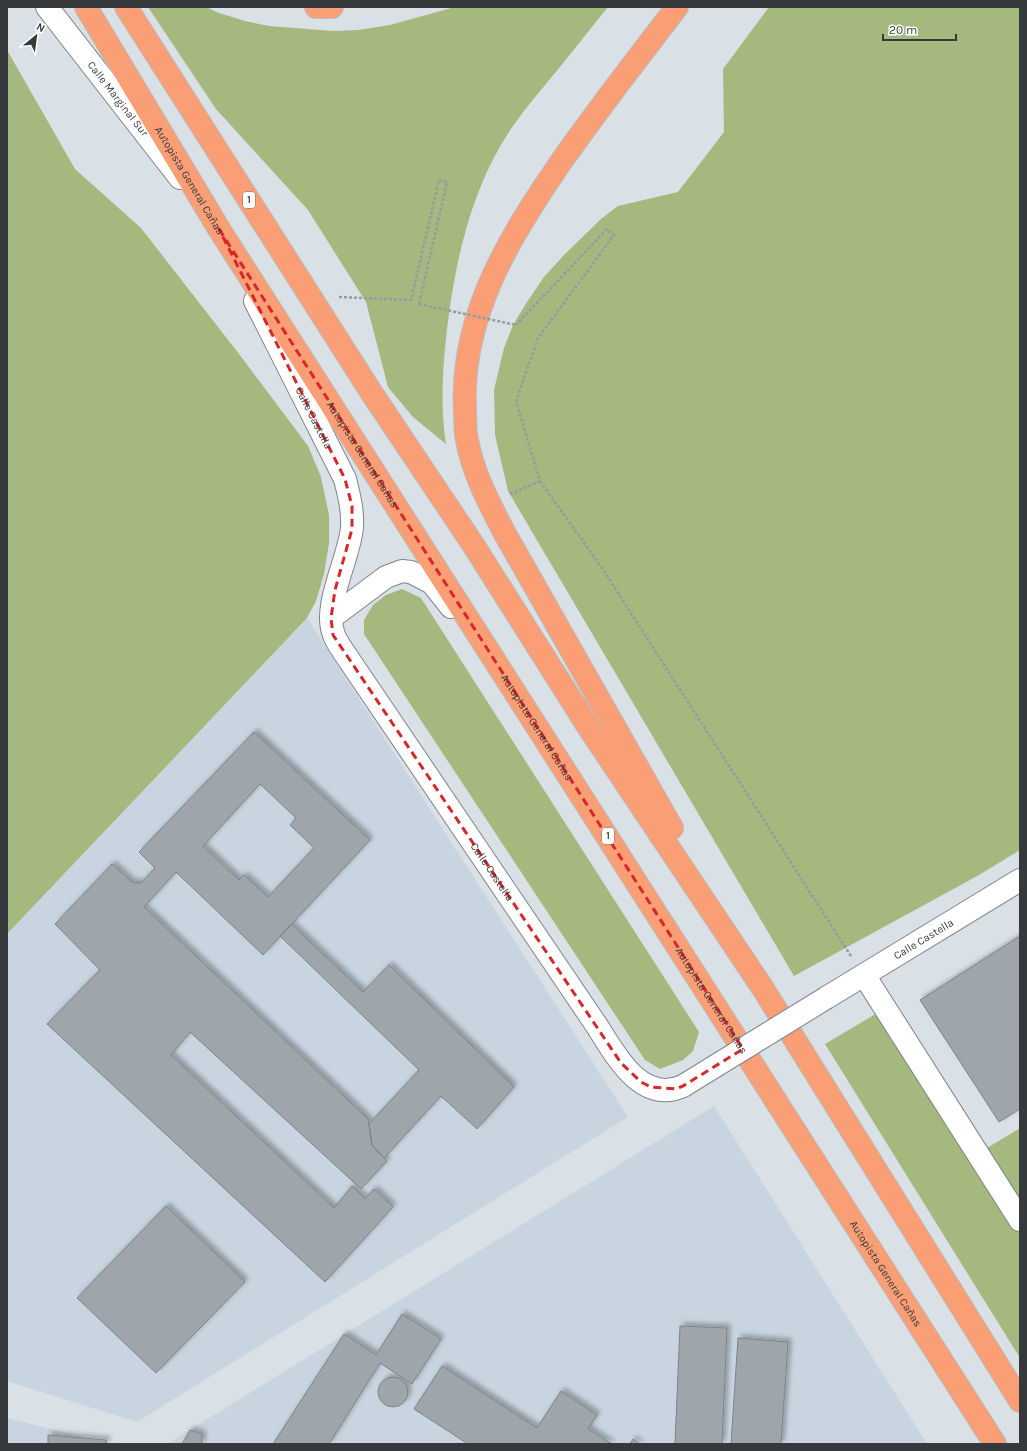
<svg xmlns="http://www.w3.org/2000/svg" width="1027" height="1451" viewBox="0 0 1027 1451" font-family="Karla,sans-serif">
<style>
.built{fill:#c8d5e0}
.green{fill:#a5b87e}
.building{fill:#9fa6ab;stroke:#7d8489;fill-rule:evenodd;filter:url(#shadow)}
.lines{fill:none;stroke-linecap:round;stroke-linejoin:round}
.minor-casing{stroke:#7e848a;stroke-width:24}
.highway-casing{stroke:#bbbcbc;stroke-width:24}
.path{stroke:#969ba0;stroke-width:2.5;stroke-dasharray:3 2;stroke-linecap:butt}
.minor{stroke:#fff;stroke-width:22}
.highway{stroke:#fa9e76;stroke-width:22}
.minor-bridge-casing{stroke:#7e848a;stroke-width:24;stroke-linecap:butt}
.path-bridge{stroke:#969ba0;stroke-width:2.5;stroke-dasharray:3 2;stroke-linecap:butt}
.minor-bridge{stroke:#fff;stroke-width:22}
.marked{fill:none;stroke:#d62828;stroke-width:3;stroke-dasharray:8 5;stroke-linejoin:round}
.labels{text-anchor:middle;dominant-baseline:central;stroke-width:3.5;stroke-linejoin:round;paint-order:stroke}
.shield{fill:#fff;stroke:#727476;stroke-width:1}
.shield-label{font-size:10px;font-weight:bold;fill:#36393b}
.street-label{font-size:11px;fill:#36393b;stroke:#fff}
</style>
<defs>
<filter id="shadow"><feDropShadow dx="3.5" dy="-3.5" stdDeviation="2" flood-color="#0004"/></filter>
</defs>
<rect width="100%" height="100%" fill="#d9e0e6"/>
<path class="built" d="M307 618 628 1117 137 1422 7 1381V934Z
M714 1106 927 1444H167Z
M7 1418 111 1444H7Z"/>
<path class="green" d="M148 7H206L219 13 245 21 269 26 333 31 358 30 390 25 455 7H608C590 29 573 51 555 73 536 96 517 118 502 143 466 204 452 278 445 348 442 381 441 412 446 444L413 417 388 387 366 302 308 210 216 109Z
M769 7H1020V850L979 875 794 976 508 491 495 435 494 390 504 348 513 325 527 302 544 277 564 255 601 219 618 206 678 192 724 132 723 69Z
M7 50 75 169 141 228 239 354 308 446 321 477 329 515V543L324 574 316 601 307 618 7 934Z
M402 589 421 598 699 1032 693 1051 683 1060 660 1069 645 1060 364 634V620L373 605 386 595Z
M894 1003 987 1148 1020 1128V1358L825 1044Z"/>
<path class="building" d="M254 732 370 840 263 955 176 872 144 907 368 1119 372 1145 387 1161 361 1189 190 1032 171 1055 334 1208 352 1186 365 1199 374 1189 393 1207 325 1282 47 1024 100 970 55 924 112 864 132 882 141 883 155 868 139 852ZM260 784 296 818 290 825 314 848 268 897 244 875 239 880 203 846Z
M291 924 363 992 389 965 514 1087 477 1129 441 1096 384 1158 372 1145 369 1124 419 1070 280 936Z
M1020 936V1109L999 1122 920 1000Z
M166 1206 245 1282 156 1373 77 1298Z
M402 1314 441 1339 412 1384 380 1363 329 1444H273L344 1334 376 1355Z
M680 1326 727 1328 722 1444H675Z
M738 1338 788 1342 781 1444H731Z
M442 1366 537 1428 561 1391 597 1415 588 1429 612 1444H468L414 1409Z
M378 1392a15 15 0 1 1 30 0a15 15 0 1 1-30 0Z
M190 1430 202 1434V1444H182Z
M48 1435 106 1440 107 1444H48Z
M633 1439 640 1444H630Z"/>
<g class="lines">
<g class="minor-casing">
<g id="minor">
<path id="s1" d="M47 7 180 178"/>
<path id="s2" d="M255 301 345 479C349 495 353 510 352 527 350 557 322 606 334 635 336 641 340 646 343 651L597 1026C615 1054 641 1105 683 1086"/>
<path d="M331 618 386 577 402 571 411 572 432 583 451 607"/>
<path d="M864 975 1020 1220"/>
<path id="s3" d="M826 998 1020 880"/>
</g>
</g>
<g class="highway-casing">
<g id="highway">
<path id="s4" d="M86 7 219 229 995 1444"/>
<path d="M126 7 371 392 474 546 589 728 762 987 1020 1401"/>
<path d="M316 7H332"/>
<path d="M672 828 504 532C489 503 473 473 467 440 465 431 465 420 465 410 460 316 510 236 561 162 598 109 638 58 677 7"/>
</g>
</g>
<path class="path" d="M339 297 411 300 439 180 447 182 419 304
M540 481 602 568 851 956
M510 494 540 481 516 401 538 338 614 235 607 229 516 325"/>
<use href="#minor" class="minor"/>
<use href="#highway" class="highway"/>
<g class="minor-bridge-casing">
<path id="minor-bridge" d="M683 1086 826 998"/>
</g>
<path class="path-bridge" d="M419 304 516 325"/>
<use href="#minor-bridge" class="minor-bridge"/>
</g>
<path class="marked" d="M219 229 743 1049 683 1086 676 1089 651 1087 641 1082 621 1063 333 635 331 618 335 590 352 529V506L345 479Z"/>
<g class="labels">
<g class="shield">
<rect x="243" y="192" width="12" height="16" rx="3"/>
<rect x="602" y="828" width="12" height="16" rx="3"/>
</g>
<g class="shield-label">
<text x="249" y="200">1</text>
<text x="608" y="836">1</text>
</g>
<g class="street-label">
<text stroke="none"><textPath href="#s1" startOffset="116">Calle Marginal Sur</textPath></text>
<text stroke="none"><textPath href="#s4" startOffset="202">Autopista General Cañas</textPath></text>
<text stroke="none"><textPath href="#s2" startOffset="131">Calle Castella</textPath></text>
<text stroke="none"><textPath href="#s4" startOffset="526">Autopista General Cañas</textPath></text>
<text stroke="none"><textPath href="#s4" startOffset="850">Autopista General Cañas</textPath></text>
<text stroke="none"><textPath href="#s2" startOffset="644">Calle Castella</textPath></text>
<text stroke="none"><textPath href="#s3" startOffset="114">Calle Castella</textPath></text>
<text stroke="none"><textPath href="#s4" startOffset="1174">Autopista General Cañas</textPath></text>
<text stroke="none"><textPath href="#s4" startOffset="1498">Autopista General Cañas</textPath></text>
</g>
</g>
<rect width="1027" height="1451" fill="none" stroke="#36393b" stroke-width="16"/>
<g transform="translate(36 36) rotate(29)" stroke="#ffffff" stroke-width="3" paint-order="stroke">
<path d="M0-3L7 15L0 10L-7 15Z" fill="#36393b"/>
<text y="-6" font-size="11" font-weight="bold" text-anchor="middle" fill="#36393b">N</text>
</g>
<path d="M883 34v6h73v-6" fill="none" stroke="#36393b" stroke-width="2"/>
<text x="889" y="34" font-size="12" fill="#36393b" stroke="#ffffff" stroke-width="3" paint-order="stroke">20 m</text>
</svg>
